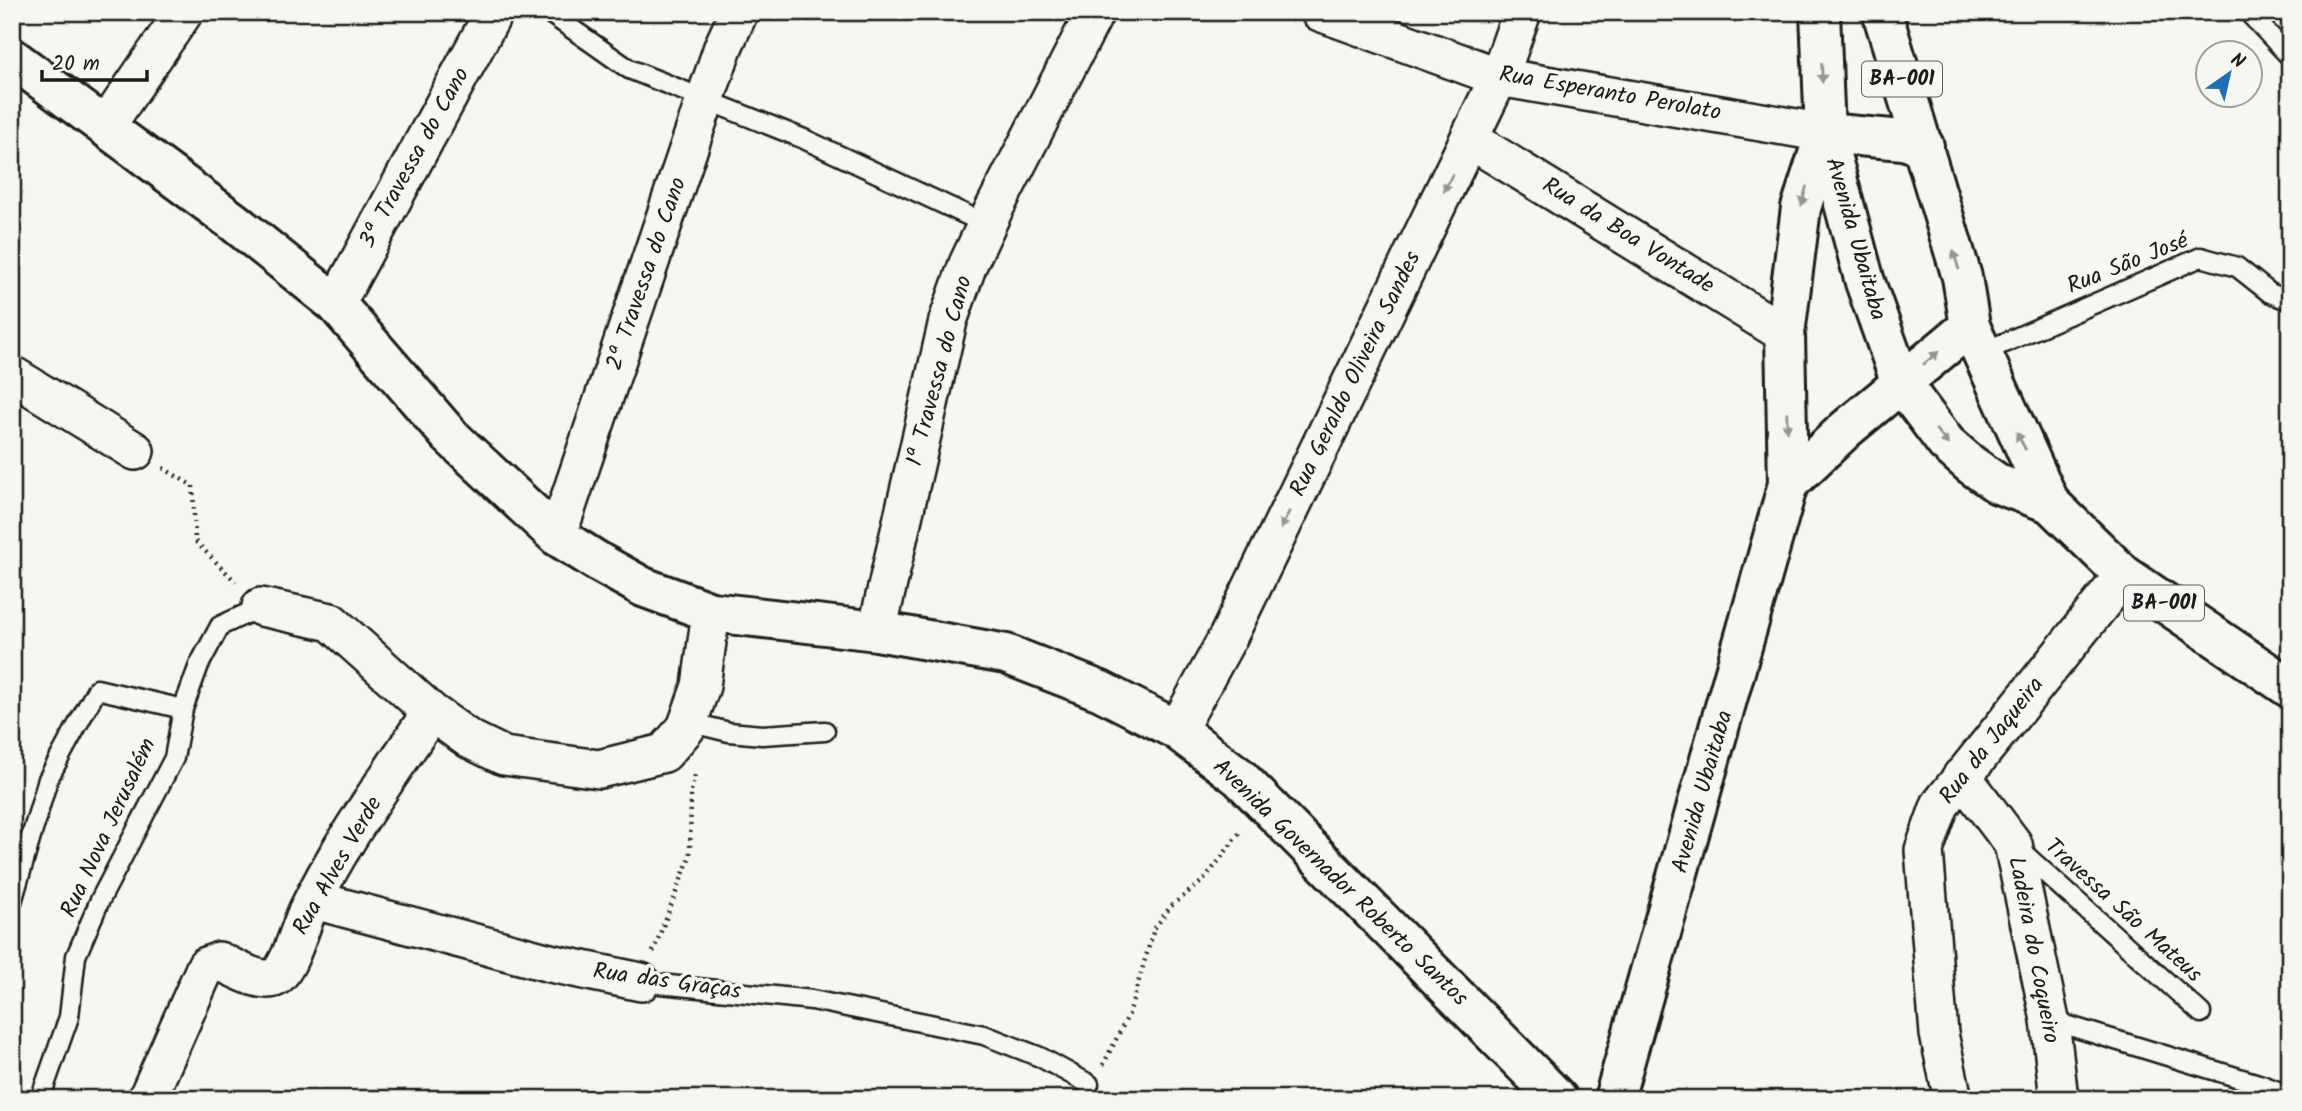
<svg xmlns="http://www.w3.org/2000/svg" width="2302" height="1111" viewBox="0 0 2302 1111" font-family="Kalam,sans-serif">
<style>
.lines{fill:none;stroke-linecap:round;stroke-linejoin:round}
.service-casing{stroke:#1c1c1c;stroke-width:23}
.minor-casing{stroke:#1c1c1c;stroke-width:42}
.secondary-casing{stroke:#1c1c1c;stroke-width:44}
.primary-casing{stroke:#1c1c1c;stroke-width:44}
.path{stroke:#1c1c1c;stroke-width:4.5;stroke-dasharray:2 5;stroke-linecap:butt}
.service{stroke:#f6f6f2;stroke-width:18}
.minor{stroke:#f6f6f2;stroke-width:37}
.secondary{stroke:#f6f6f2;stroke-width:38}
.primary{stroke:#f6f6f2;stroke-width:38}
.oneway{fill:#949492}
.labels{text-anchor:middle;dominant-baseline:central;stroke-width:7;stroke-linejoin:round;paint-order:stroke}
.shield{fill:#f6f6f2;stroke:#5d5d5c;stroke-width:2}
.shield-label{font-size:21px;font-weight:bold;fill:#1c1c1c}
.street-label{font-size:23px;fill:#1c1c1c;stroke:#f6f6f2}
</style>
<rect width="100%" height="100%" fill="#f6f6f2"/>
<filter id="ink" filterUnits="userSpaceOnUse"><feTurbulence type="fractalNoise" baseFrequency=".0143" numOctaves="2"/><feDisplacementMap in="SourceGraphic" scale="14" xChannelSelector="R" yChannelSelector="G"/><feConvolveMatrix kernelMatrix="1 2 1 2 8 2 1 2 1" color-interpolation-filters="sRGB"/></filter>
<g filter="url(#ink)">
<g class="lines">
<g class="service-casing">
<path id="service" d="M548 12 629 69 804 139 986 224
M2248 12 2290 57
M1981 353 2201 257 2237 267 2270 293 2290 301
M688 722 729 732 762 735 825 731
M2021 851 2201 1013
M12 902 48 779 97 689 183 709
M641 982 812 1000 984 1035 1040 1057 1089 1084
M2050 1020 2262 1085 2290 1096
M40 1099 69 1017 76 956 100 900 174 758 183 709 199 665 220 626 261 607"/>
</g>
<g class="minor-casing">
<path id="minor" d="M1320 12 1499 77 1825 133
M106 126 184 12
M1469 139 1785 334
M336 304 494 12
M12 375 135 451
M557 536 723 47 739 12
M261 607 331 622 431 712 469 739 504 756 599 769 664 753 686 728 701 686 711 612
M877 631 948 321 968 264 993 211 1095 12
M1177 730 1228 637 1499 77 1522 12
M1962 776 2013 844 2050 1020 2059 1099
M314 900 550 963 641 982
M147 1099 206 966 219 961C233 967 258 983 274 978 288 973 300 927 307 912 340 842 389 777 431 712
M1953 1099 1939 1034 1924 850 1940 805 2124 575"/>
</g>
<g class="secondary-casing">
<path id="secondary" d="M12 58 234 222 336 304 450 436 557 536 600 563 643 587 711 612 877 631 1006 654 1101 691 1177 730 1239 777 1558 1099
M1788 484 1846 429 1970 326
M1614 1099 1788 484 1785 334 1801 208 1825 133 1903 140 1924 146"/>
</g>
<g class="primary-casing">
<path id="primary" d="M1820 12 1825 133 1865 282 1901 383 1946 443 1970 464 1998 484 2050 503
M1882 12 1962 277 1970 326 2050 503 2124 575 2290 688"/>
</g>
<path class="path" d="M163 468 193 486 195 541 236 582
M653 952 690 856 691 791 696 772
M1103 1065 1129 1014 1154 929 1171 906 1205 879 1241 831"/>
<use href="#service" class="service"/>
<use href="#minor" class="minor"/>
<use href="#secondary" class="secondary"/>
<use href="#primary" class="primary"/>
</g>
<defs><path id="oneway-solid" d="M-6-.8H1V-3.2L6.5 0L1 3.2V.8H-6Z" transform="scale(1.75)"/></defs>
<g class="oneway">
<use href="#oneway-solid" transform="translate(1822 73) rotate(88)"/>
<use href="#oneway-solid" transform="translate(1448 183) rotate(116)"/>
<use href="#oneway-solid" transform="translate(1804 196) rotate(105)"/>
<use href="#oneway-solid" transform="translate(1956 260) rotate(-107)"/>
<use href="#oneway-solid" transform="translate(1931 358) rotate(-40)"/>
<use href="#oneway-solid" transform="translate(1787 422) rotate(89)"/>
<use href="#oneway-solid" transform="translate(1942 437) rotate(51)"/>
<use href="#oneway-solid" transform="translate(2021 441) rotate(-118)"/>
<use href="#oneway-solid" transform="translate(1285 520) rotate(116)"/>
</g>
</g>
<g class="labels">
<g class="shield">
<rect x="1862" y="61.5" width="80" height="35" rx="5"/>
<rect x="2124" y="585.5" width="80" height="35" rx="5"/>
</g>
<g class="shield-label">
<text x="1902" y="79">BA-001</text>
<text x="2164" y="603">BA-001</text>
</g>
<g class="street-label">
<text transform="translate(1610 94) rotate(10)">Rua Esperanto Perolato</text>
<text transform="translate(415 158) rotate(-61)">3ª Travessa do Cano</text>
<text transform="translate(1628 236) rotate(32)">Rua da Boa Vontade</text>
<text transform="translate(1855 239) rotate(74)">Avenida Ubaitaba</text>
<text transform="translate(2128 264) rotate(-22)">Rua São José</text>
<text transform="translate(647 274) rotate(-71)">2ª Travessa do Cano</text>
<text transform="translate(940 371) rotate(-75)">1ª Travessa do Cano</text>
<text transform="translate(1356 374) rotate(-64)">Rua Geraldo Oliveira Sandes</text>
<text transform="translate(1992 741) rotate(-52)">Rua da Jaqueira</text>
<text transform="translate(1703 792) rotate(-74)">Avenida Ubaitaba</text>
<text transform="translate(109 828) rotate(-65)">Rua Nova Jerusalém</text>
<text transform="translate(338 866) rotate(-60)">Rua Alves Verde</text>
<text transform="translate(1340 883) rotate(44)">Avenida Governador Roberto Santos</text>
<text transform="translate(2123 911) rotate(42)">Travessa São Mateus</text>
<text transform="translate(2033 950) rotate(79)">Ladeira do Coqueiro</text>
<text transform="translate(667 982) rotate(8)">Rua das Graças</text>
</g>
</g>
<rect width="2302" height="1111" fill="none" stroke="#f6f6f2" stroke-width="42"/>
<rect x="21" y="21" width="2260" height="1069" fill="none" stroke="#1c1c1c" stroke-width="2.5" filter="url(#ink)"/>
<g transform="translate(2229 74) rotate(34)"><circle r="33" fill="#f6f6f2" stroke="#9f9f9c" stroke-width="2"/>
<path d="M0-5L12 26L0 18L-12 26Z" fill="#1f6fb2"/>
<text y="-10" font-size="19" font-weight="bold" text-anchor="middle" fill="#1c1c1c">N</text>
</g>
<path d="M42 70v10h105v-10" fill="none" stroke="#1c1c1c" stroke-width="3.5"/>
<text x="52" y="70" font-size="21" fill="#1c1c1c" stroke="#f6f6f2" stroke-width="5" paint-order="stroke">20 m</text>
</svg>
